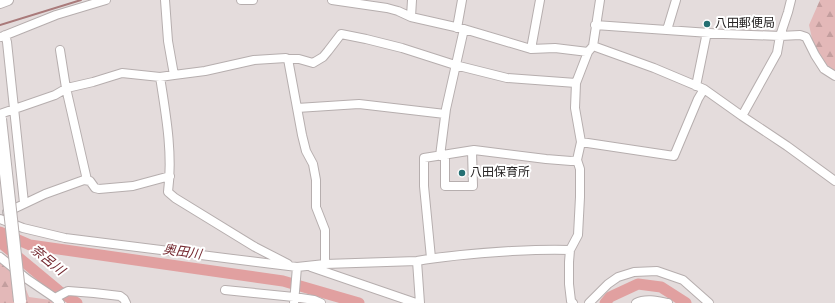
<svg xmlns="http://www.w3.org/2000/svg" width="835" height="303" viewBox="0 0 835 303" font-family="Overpass,'Noto Sans JP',sans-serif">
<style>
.forest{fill:url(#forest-firs)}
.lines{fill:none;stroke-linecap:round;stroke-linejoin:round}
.stream{stroke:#a97a7a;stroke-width:2}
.river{stroke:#e1a0a0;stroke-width:11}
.minor-casing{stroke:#b6aeae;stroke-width:10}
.major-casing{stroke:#b6aeae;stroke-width:12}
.minor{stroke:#fff;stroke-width:8}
.major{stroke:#fff;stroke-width:10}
.highway-bridge-casing{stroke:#b6aeae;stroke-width:14;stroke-linecap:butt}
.highway-bridge{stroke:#fff;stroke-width:12}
.poi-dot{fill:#257073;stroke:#fff;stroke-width:1.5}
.labels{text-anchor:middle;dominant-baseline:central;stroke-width:4;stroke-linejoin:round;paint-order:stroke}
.poi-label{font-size:12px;fill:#262323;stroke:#fff;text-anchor:start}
.water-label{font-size:13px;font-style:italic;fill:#73272e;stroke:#fff}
</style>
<defs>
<pattern id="forest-firs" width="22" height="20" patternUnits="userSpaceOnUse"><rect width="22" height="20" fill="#e3b8b8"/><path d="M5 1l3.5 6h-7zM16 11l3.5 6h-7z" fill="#c39e9e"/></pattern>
</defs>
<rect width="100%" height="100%" fill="#e4dcdc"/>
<path class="forest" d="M820 0H835V78L813 43 809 25Z
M0 253 14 259 29 297 51 300 53 303H0Z"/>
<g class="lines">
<path class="stream" d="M0 25 81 0
M682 303 683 302"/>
<path class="river" d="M0 232 30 245 283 281 359 303
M0 242 59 291 77 303
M605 303 610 297 638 284 661 287 686 303"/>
<g class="minor-casing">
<path id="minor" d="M165 0 168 41 174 75
M241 0H253
M332 0 387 8 398 11 411 17 464 29 531 49 555 48 588 52
M411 17 412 0
M595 25 724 34 780 36 800 35 806 37 815 55 824 69 835 76
M457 28 462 0
M667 30 676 0
M5 35 7 42 24 203
M1 37 56 15 106 0
M593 46 654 68 704 89 742 116 787 146 835 181
M531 49 540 0
M60 50 66 88 87 180
M288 59 302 135 306 151 313 164 316 180V207L325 230V264
M160 77C166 115 173 154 168 192L175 198 255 247 288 264
M696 86 707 32
M297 108 359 104 445 114
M0 114 55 95 67 88 93 82 122 73 160 77 174 75 205 71 254 60 286 58 288 59H299L313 63 323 57 328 51 341 34 366 39 402 48 455 65 507 78 576 83
M742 116 777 53 780 36 788 12 791 0
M581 142 674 156 698 99 704 89
M445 155V186H473L472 151
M440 156 446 109 464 29
M7 212 45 194 84 180 90 181 95 188 99 189 133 186 170 176
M0 219 23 228 65 238 297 267 325 264 417 261C449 255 480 253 512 251 531 250 551 249 570 250
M0 257 27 279 55 298 60 303
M431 258 424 186V158L474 150 546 159 571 161 577 160
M417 261 420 303
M311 267 416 303
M225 290 294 297 314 300 321 303
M55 298 68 291 94 293 120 296 124 299 126 303
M294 303 297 267
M573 303 571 301 569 284V262L570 250 578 235 580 197V169L577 160 581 142 575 108 576 83 588 52 593 46 600 0
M589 303 608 284 618 277 634 272 657 271 683 280 709 303
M636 303C646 298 658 301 668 303"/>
</g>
<g class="major-casing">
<path id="major" d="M0 3 8 0"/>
</g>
<use href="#minor" class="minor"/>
<use href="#major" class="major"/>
<g class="highway-bridge-casing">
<path id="highway-bridge" d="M0 119 20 301"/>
</g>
<use href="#highway-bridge" class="highway-bridge"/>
</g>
<g class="poi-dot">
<circle cx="707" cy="24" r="4"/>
<circle cx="462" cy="173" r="4"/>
</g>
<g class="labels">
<g class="poi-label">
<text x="715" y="24">八田郵便局</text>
<text x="470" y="173">八田保育所</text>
</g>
<g class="water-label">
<text transform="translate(182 253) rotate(8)">奥田川</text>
<text transform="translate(47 261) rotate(39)">奈呂川</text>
</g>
</g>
</svg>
